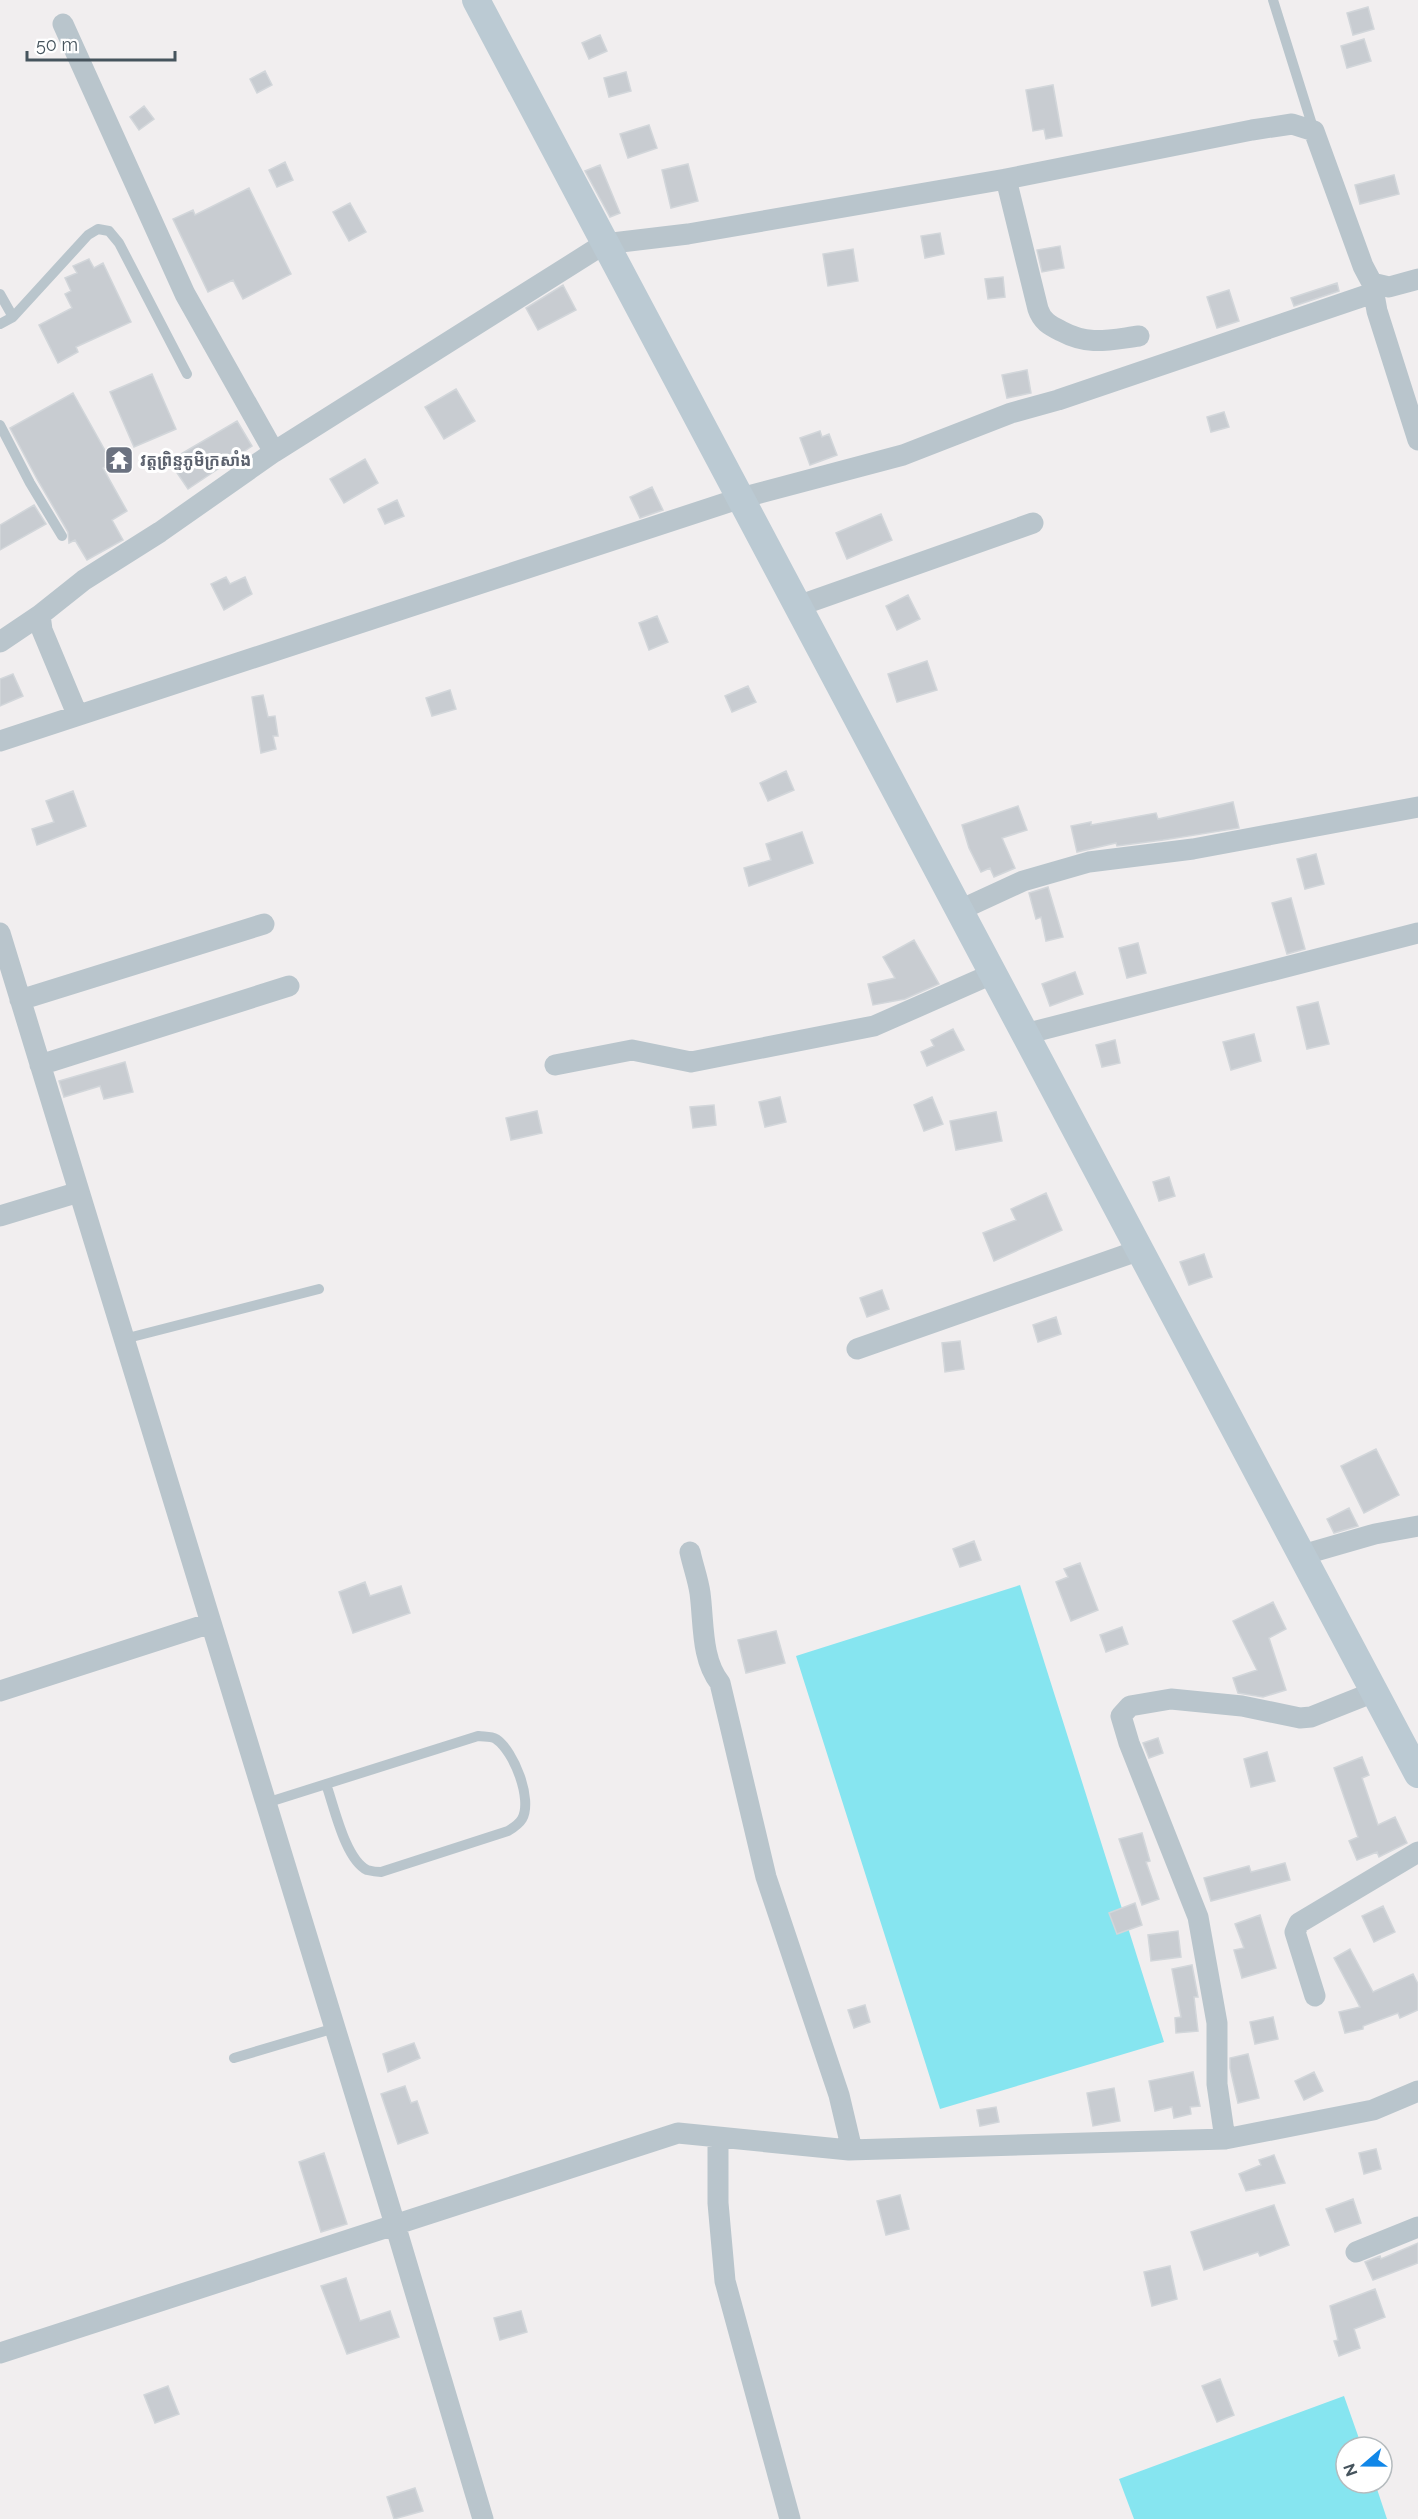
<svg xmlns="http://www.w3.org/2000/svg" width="1418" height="2519" viewBox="0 0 1418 2519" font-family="Raleway,'Noto Sans Khmer',sans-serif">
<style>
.water{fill:#86e5f0}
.building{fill:#c8ccd1;stroke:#d2d6da;stroke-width:1.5}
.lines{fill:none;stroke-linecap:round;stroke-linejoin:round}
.lane{stroke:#b9c5cc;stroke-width:10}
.street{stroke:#b9c5cc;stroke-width:21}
.secondary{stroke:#bbcad3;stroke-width:28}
.labels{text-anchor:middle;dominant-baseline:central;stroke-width:6;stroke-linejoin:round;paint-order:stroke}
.worship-label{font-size:16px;font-weight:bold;fill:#5b616d;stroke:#fff;text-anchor:start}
</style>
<rect width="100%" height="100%" fill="#f1eeef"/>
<path class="water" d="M1020 1585 1164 2042 940 2109 796 1656Z
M1344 2396 1362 2447H1346V2483H1375L1387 2519H1134L1119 2479Z"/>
<path class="building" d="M1368 7 1374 29 1353 35 1347 13Z
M600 35 607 51 589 59 582 43Z
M1364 39 1371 61 1347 68 1341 46Z
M265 71 272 85 257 93 250 79Z
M626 72 631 91 609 97 604 78Z
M1053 85 1062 136 1046 139 1044 129 1033 131 1026 90Z
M144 106 154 119 139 130 130 117Z
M649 125 657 148 628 158 620 134Z
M285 162 293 180 277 187 269 170Z
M688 164 698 201 671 208 662 170Z
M600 165 620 213 610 217 585 171Z
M1394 175 1399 194 1360 204 1355 185Z
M249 188 291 274 243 299 233 280 208 292 173 219 193 210 195 215Z
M350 203 366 232 349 241 333 212Z
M940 233 944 254 925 258 921 236Z
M1060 246 1064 268 1042 272 1037 250Z
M853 249 858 281 828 286 823 254Z
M89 259 94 268 103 263 131 322 76 347 78 352 58 363 39 325 72 308 65 294 71 291 65 278 77 273 73 266Z
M1003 277 1005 297 988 299 985 279Z
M1337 283 1339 291 1294 306 1291 298Z
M563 285 576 310 538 330 526 308Z
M1229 290 1239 321 1217 328 1207 297Z
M1027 370 1031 393 1007 398 1002 375Z
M152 374 176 429 134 447 110 392Z
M456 389 475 421 444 439 425 407Z
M73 393 112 463 103 468 127 511 112 520 123 540 87 560 75 540 69 543 68 532 37 479 10 428Z
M1224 412 1229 427 1211 432 1207 417Z
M237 421 252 446 188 489 169 461Z
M820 431 822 437 829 434 837 455 810 465 800 438Z
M365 459 378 483 344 503 330 479Z
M652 487 663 510 640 518 630 497Z
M397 500 404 516 385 524 378 509Z
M34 505 46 524 0 550V525Z
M881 514 892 540 847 559 836 533Z
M226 577 230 584 245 577 252 594 224 610 211 584Z
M908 595 920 619 897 630 886 606Z
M657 616 668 642 649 650 639 623Z
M927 661 937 690 897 702 888 674Z
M13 674 23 696 0 706V679Z
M748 686 756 702 732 712 725 696Z
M450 690 456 709 432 716 426 698Z
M263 695 268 717 275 716 278 736H273L276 749 261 753 252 697Z
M786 771 794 790 768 801 760 783Z
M73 791 86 826 37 845 32 829 54 822 46 801Z
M1233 802 1239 828 1163 840 1117 846 1116 843 1077 852 1071 826 1091 822V825L1156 813 1158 819Z
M1018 806 1027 830 1002 838 1015 868 994 877 990 868 981 872 969 848 962 825Z
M802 832 813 863 749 886 744 868 771 860 766 844Z
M1316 854 1324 884 1305 889 1297 859Z
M1048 887 1063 937 1046 941 1041 917 1036 919 1029 893Z
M1291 898 1305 949 1287 954 1272 903Z
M914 940 939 984 905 999 873 1005 868 984 895 978 883 957Z
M1138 943 1146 973 1127 978 1119 948Z
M1075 972 1083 994 1050 1006 1042 984Z
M1318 1002 1329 1044 1307 1049 1297 1007Z
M953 1029 964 1050 927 1066 921 1052 934 1046 931 1040Z
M1254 1034 1261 1061 1231 1070 1223 1042Z
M1115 1040 1120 1063 1102 1067 1096 1045Z
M125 1062 133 1092 104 1099 100 1086 64 1097 59 1081Z
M780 1097 786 1122 765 1127 759 1102Z
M932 1097 943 1124 924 1131 914 1105Z
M714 1105 716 1125 693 1128 690 1107Z
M537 1111 542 1133 511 1140 506 1118Z
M996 1112 1002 1141 956 1150 950 1121Z
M1169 1177 1175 1196 1159 1201 1153 1182Z
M1046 1193 1062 1230 994 1261 983 1233 1016 1220 1011 1209Z
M1204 1254 1212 1277 1189 1285 1180 1262Z
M882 1290 889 1309 867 1317 860 1298Z
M1056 1317 1061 1334 1038 1342 1033 1325Z
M960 1341 964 1369 945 1372 942 1343Z
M1376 1449 1399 1495 1364 1513 1341 1466Z
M1349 1508 1358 1526 1334 1533 1327 1519Z
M974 1541 981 1560 960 1567 953 1549Z
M1080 1563 1098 1610 1071 1621 1056 1582 1068 1577 1064 1569Z
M365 1582 370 1596 401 1586 410 1613 353 1633 339 1592Z
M1273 1602 1286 1629 1269 1638 1286 1690 1263 1697 1238 1693 1233 1678 1257 1670 1233 1621Z
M1122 1627 1128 1644 1106 1652 1100 1635Z
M776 1631 785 1663 746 1673 738 1640Z
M1158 1738 1163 1753 1149 1758 1143 1743Z
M1267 1752 1275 1781 1251 1787 1244 1759Z
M1362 1757 1369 1775 1362 1778 1378 1825 1395 1817 1407 1843 1379 1857 1377 1852 1357 1860 1349 1841 1358 1837 1334 1768Z
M1142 1833 1150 1861 1146 1862 1159 1899 1142 1905 1119 1839Z
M1285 1863 1290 1880 1211 1901 1204 1878 1249 1866 1251 1872Z
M1135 1903 1142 1925 1117 1934 1109 1913Z
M1383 1906 1395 1932 1374 1942 1362 1916Z
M1260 1915 1276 1968 1242 1978 1234 1950 1244 1948 1235 1924Z
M1178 1931 1181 1957 1151 1961 1148 1935Z
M1350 1949 1373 1992 1413 1974 1418 1984V2010L1400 2018 1398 2013 1363 2026V2029L1345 2033 1339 2012 1360 2007 1334 1958Z
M1192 1965 1198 1997H1194L1198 2031 1176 2033 1175 2018 1181 2017 1172 1969Z
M865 2005 870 2022 854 2028 848 2010Z
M1273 2017 1278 2039 1255 2044 1250 2022Z
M414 2043 420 2058 388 2072 383 2054Z
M1248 2054 1259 2098 1238 2103 1230 2068V2058Z
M1193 2072 1200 2106 1190 2107 1191 2114 1174 2118 1172 2107 1155 2111 1149 2081Z
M1314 2072 1323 2091 1304 2100 1295 2081Z
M405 2086 411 2103 417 2101 428 2133 398 2144 381 2094Z
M1114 2088 1120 2121 1093 2126 1087 2093Z
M996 2107 999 2122 980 2126 977 2110Z
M1376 2149 1381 2169 1364 2174 1359 2153Z
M324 2153 347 2224 321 2232 299 2162Z
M1274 2155 1285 2183 1246 2191 1239 2174 1261 2165 1259 2160Z
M900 2195 909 2229 886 2235 877 2201Z
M1353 2199 1361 2223 1335 2232 1326 2209Z
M1274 2205 1289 2245 1260 2256 1258 2252 1204 2270 1191 2232Z
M1418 2243V2263L1373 2280 1365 2262 1380 2256 1381 2259Z
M1170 2266 1177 2299 1152 2306 1144 2272Z
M346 2278 360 2321 390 2311 399 2337 347 2354 321 2286Z
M1375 2289 1385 2317 1354 2329 1360 2348 1339 2356 1334 2341 1338 2340 1330 2306Z
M521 2311 527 2332 500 2340 494 2318Z
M1220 2379 1234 2415 1217 2422 1202 2386Z
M168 2386 179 2414 155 2423 144 2395Z
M415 2488 423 2511 394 2519 387 2497Z"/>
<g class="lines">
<path class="lane" d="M1273 0 1314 131
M0 294 13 317
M0 324 13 317 88 235 98 229 109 231 119 243 187 374
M0 425 30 483 62 536
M124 1339 319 1289
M266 1803 478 1736C484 1737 491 1736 496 1739 514 1751 533 1800 522 1819 519 1824 513 1828 508 1831L381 1872C377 1872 371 1871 367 1870 345 1859 334 1806 326 1784
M234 2058 335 2028"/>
<path class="street" d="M63 24 185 294 274 452
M1006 179 1038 309C1042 321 1049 325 1061 331 1089 346 1108 340 1139 336
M1372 283 1389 287 1418 279
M798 606 1033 523
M0 642 40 615
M77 714 42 630 40 615 84 580 160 532 274 452 604 244 688 234 1006 179 1252 130 1292 124 1314 131 1363 266 1372 283 1377 311 1418 440
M0 741 741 498 903 455 1011 413 1058 400 1373 293
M960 910 1023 881 1089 862 1193 849 1418 807
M0 933 397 2231 483 2519
M20 1000 264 924
M1025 1034 1418 933
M40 1065 289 986
M555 1065 632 1050 691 1062 874 1026 992 974
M0 1216 79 1192
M857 1349 1140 1250
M690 1552C693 1566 698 1579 700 1593 704 1623 701 1659 720 1683L766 1877 839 2095 852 2150
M1302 1555 1375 1534 1418 1526
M0 1691 211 1623
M1315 1996 1295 1932 1299 1923 1418 1852
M718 2137V2203L725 2281 790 2519
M1225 2139 1217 2084V2023L1198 1917 1129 1743 1121 1716 1130 1706 1171 1699 1242 1706 1300 1718 1311 1717 1374 1692
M1356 2252 1418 2227
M0 2353 678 2133 849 2150 1225 2139 1373 2110 1418 2091"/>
<path class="secondary" d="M476 0 1418 1774"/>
</g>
<defs>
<g id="temple-square" transform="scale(1.5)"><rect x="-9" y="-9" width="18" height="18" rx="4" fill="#6b7280" stroke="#fff"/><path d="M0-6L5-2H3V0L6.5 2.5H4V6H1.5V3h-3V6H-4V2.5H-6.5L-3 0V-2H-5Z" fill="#fff"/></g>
</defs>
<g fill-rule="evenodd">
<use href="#temple-square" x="119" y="460"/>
</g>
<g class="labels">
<g class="worship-label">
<text x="140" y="460">វត្តព្រិន្ទភូមិក្រសាំង</text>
</g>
</g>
<g transform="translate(1364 2465) rotate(250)"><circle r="28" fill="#ffffff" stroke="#b5bbbe" stroke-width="1.5"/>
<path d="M0-4.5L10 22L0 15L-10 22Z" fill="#1187e8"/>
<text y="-9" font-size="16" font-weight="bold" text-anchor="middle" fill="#46545d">N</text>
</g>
<path d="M27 51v9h148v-9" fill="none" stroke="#46545d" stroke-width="3"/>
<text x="36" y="51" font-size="18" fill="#46545d" stroke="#ffffff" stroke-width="4.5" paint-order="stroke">50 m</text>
</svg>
